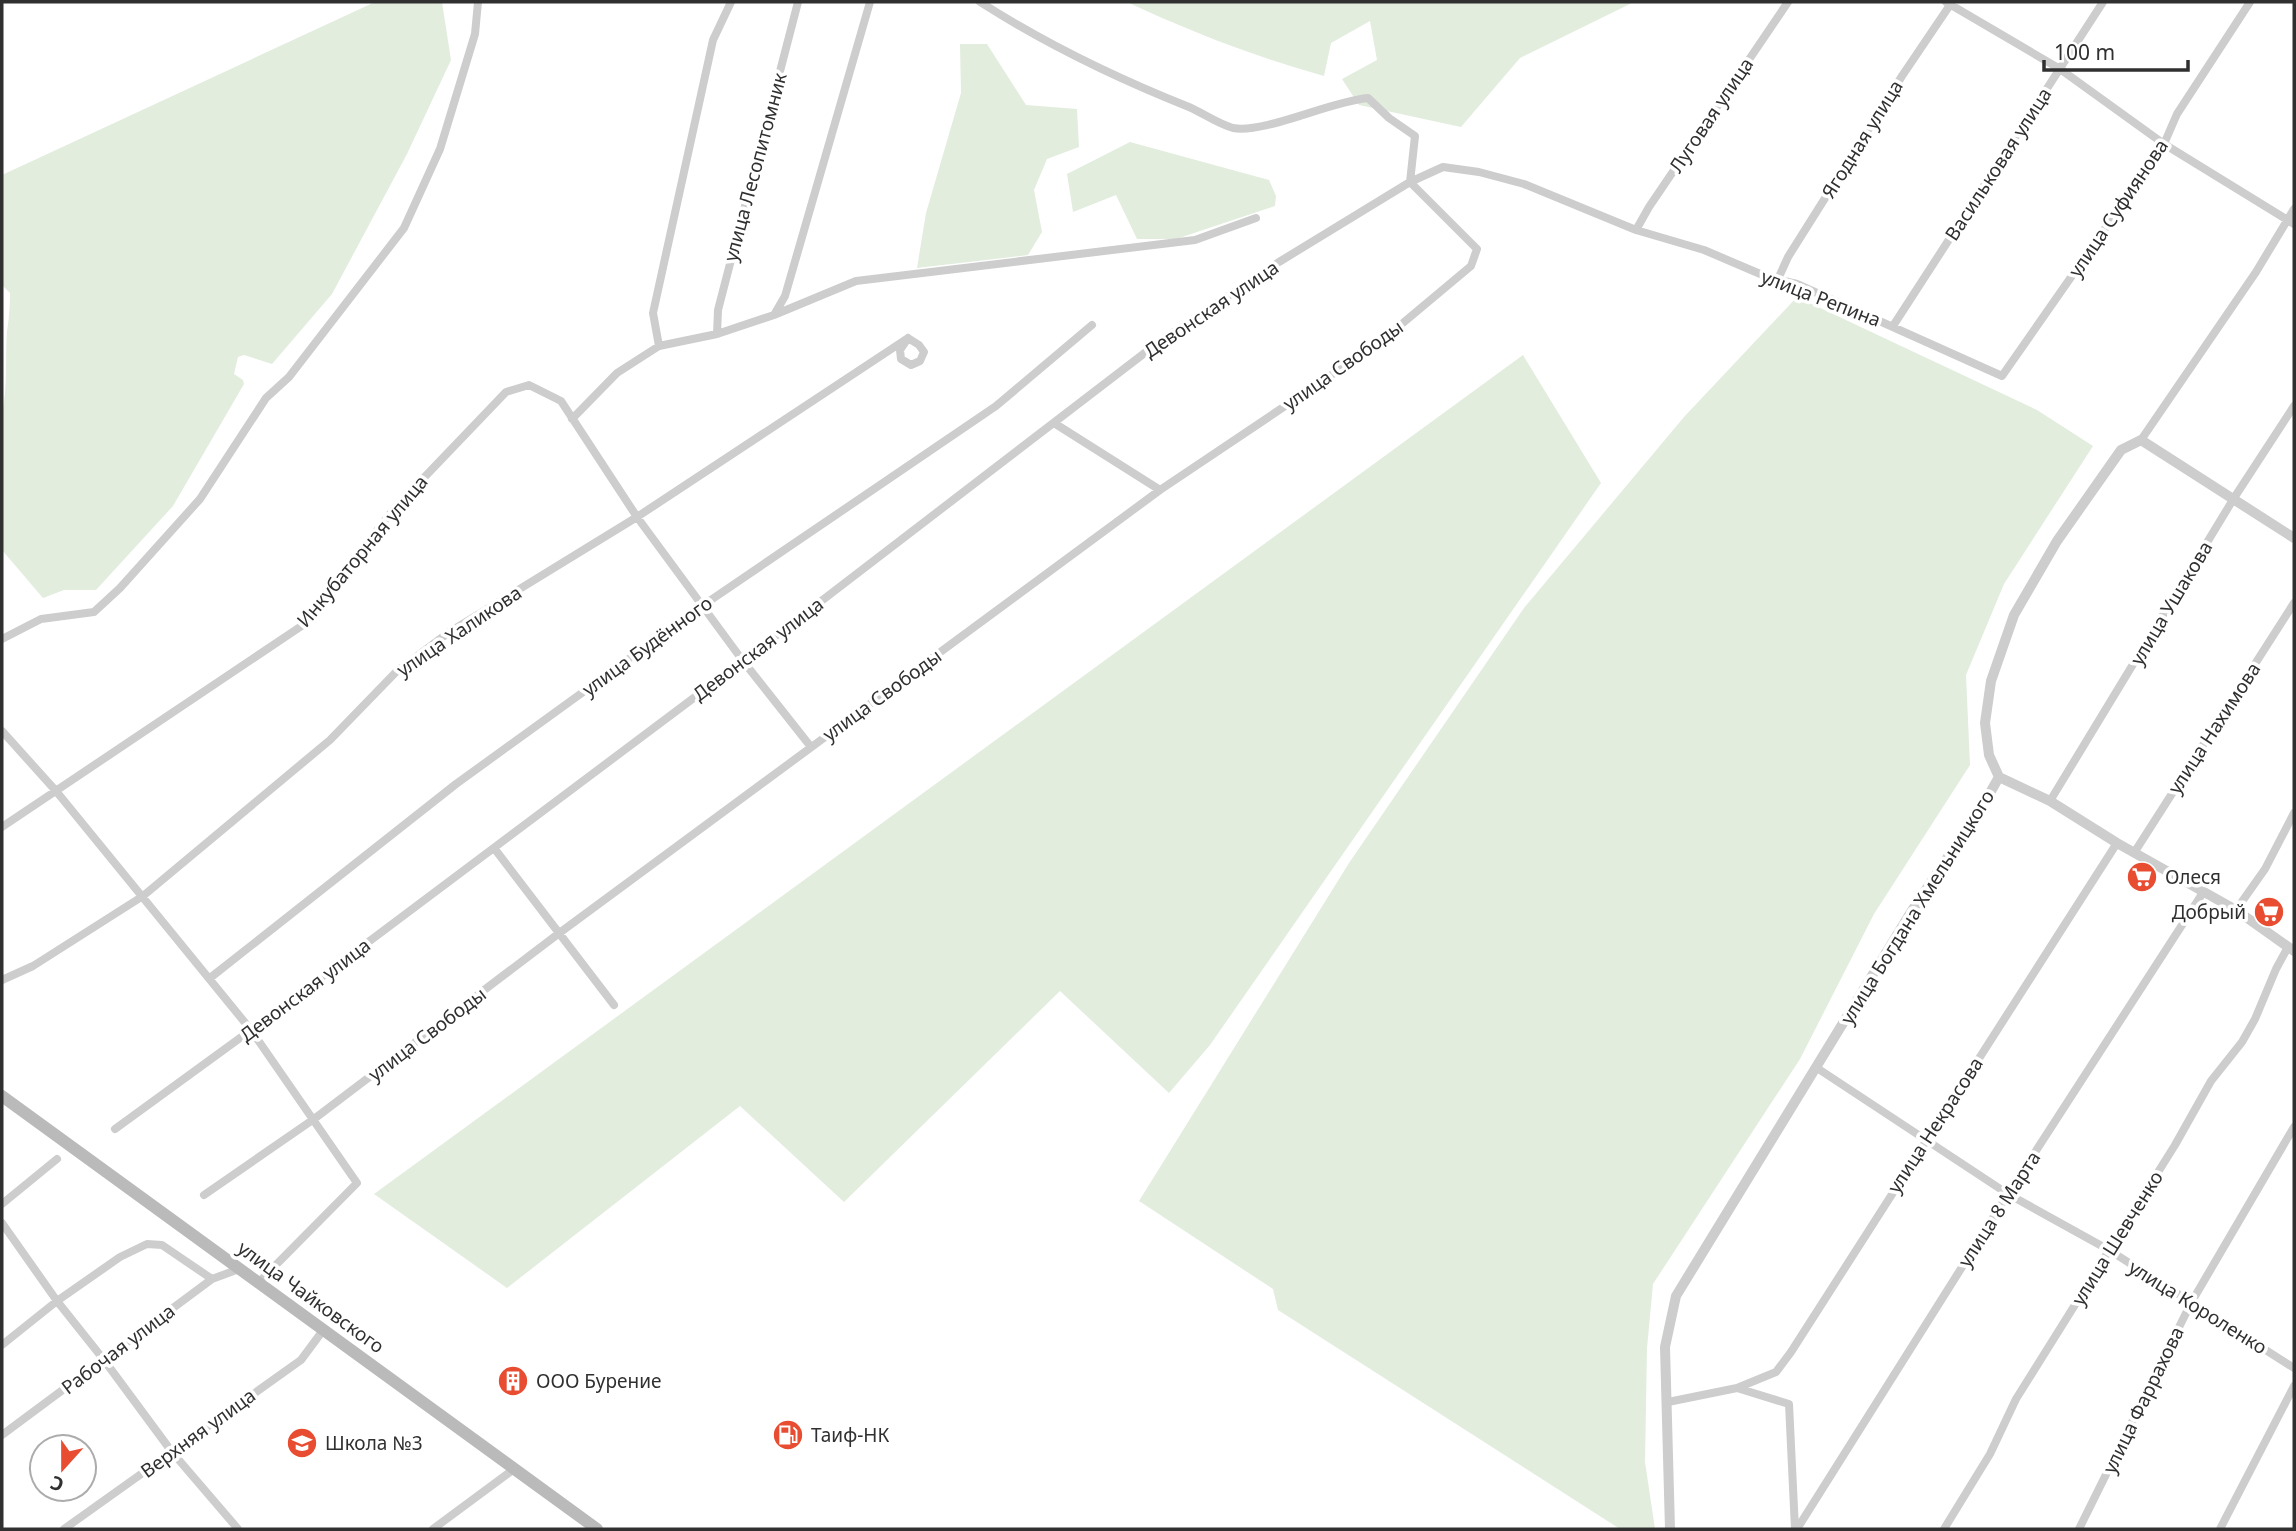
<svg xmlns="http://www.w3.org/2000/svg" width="2296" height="1531" viewBox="0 0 2296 1531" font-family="'Noto Sans',sans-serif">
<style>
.green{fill:#e2edde}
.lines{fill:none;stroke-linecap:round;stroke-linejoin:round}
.minor{stroke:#cdcdcd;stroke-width:8}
.tertiary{stroke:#cdcdcd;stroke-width:10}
.secondary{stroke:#bababa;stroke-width:12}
.labels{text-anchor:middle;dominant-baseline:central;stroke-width:7;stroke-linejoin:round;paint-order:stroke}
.street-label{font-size:19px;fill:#303030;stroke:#fff}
.poi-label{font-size:19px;fill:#303030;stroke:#fff;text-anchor:start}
</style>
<rect width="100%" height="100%" fill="#fff"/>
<path class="green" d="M375 2H442L451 60 407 154 332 294 272 364 244 355 238 357 234 374 243 380 244 384 173 506 96 590H64L43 598 2 550V414C8 386 5 359 7 331 9 318 10 307 10 293L2 285V175Z
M1127 2H1634L1520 58 1461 127 1359 105 1342 79 1377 60 1370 21 1331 43 1324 76C1256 57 1191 32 1127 2Z
M960 44H987L1026 105 1077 109 1079 147 1047 159 1034 190 1042 232 1028 255 917 268 926 213 961 93Z
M1130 142 1269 180 1276 196 1275 206 1176 239H1137L1116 195 1073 212 1067 174Z
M1797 297 2037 410 2093 446 2004 584 1966 675 1970 765 1874 914 1800 1059 1653 1284 1647 1348 1645 1462 1655 1529H1620L1278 1310 1273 1289 1139 1201 1349 863 1524 608 1684 417Z
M1523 355 1601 483 1210 1045 1169 1093 1060 991 844 1202 740 1106 507 1288 374 1194Z"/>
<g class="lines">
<path class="minor" d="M980 2C1046 44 1116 78 1189 107 1203 113 1218 124 1233 128 1264 134 1331 101 1368 98L1389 118 1415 136 1410 182
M1946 2 2060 69 2164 144 2294 224
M1636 230 1649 207 1788 2
M1778 279 1788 257 1902 76 1952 2
M774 315 856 281 1195 240 1256 218
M1893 326 2103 2
M717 334 718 310 798 2
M908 338 919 345 924 352 920 361 911 365 901 359 900 350Z
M659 346 653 313 713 40 731 2
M572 419 617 373 659 346 717 334 774 315 785 296 870 2
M1054 423 1160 490
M2141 440 2256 272 2294 209
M2 639 41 619 94 612 120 588 200 499 266 398 289 377 404 228 440 149 475 34 478 2
M2 731 56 791 251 1030 357 1183 259 1282
M2050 801 2234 498 2294 406
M2 827 303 625 393 510 506 392 529 385 561 401 637 517 743 661 811 747
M494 848 614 1005
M2134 853 2294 603
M2236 910 2265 869 2294 813
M210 978 456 784 702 606 996 406 1092 325
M2 980 33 966 143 896 330 740 396 672 448 633 637 517 908 338
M1817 1068 2008 1194 2109 1250 2294 1368
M115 1129 251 1030 743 661 1159 342 1279 262 1410 182 1443 167 1479 172 1524 184 1636 230 1704 250 1765 276 1797 284 2002 376 2164 144 2177 114 2250 2
M204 1195 314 1119 558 934 1160 490 1379 343 1471 266 1477 249 1410 182
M2 1204 57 1159
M2 1223 57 1301 104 1360 172 1452 238 1529
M2 1345 57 1301 120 1257 147 1244 162 1245 212 1279
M1737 1388 1789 1404 1795 1529
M1668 1402 1737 1388 1776 1372 1791 1352 2117 843
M2 1435 212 1279 239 1269
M64 1529 301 1360 324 1329
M433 1529 514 1469
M1797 1529 2008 1194 2204 891
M1944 1529 1990 1454 2016 1399 2175 1145 2211 1081 2242 1042 2255 1019 2276 969 2288 947
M2079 1529 2191 1303 2294 1127
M2220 1529 2294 1386"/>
<path class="tertiary" d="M1999 777 2050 801 2117 843 2236 910 2294 951
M1670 1529 1665 1347 1676 1296 1911 912 1986 800 1999 777 1989 755 1985 723 1991 681 2014 615 2057 541 2121 450 2141 440 2294 538"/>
<path class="secondary" d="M2 1096 597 1529"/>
</g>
<defs>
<g id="supermarket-disc" transform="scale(1.575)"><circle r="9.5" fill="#e84d31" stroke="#fff"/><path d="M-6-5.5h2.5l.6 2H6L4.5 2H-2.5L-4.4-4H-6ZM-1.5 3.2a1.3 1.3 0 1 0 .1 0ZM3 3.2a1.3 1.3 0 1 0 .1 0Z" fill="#fff"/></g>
<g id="building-disc" transform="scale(1.575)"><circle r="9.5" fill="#e84d31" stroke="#fff"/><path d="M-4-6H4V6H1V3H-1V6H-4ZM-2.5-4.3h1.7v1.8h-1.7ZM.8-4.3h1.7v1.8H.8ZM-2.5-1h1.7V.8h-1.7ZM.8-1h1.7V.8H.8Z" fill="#fff"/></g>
<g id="fuel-disc" transform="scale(1.575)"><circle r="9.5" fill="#e84d31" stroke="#fff"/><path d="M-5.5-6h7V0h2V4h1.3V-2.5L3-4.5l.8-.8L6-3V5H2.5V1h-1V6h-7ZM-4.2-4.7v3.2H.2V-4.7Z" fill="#fff"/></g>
<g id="school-disc" transform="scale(1.575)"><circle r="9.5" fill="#e84d31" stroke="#fff"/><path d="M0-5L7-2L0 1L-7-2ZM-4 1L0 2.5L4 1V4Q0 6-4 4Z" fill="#fff"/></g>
</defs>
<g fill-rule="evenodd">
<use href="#supermarket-disc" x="2142" y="877"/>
<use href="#supermarket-disc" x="2269" y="912"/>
<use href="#building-disc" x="513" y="1381"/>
<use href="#fuel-disc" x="788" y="1435"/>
<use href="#school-disc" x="302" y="1443"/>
</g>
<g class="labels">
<g class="street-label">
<text transform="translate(1711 115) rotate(-56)">Луговая улица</text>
<text transform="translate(1862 139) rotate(-58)">Ягодная улица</text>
<text transform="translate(1998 164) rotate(-57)">Васильковая улица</text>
<text transform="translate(755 167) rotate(-75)">улица Лесопитомник</text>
<text transform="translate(2118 208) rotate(-56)">улица Суфиянова</text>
<text transform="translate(1821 298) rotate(21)">улица Репина</text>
<text transform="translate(1211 309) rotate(-34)">Девонская улица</text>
<text transform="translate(1343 365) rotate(-35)">улица Свободы</text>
<text transform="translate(362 551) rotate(-50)">Инкубаторная улица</text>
<text transform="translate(2171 603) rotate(-59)">улица Ушакова</text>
<text transform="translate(459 631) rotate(-34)">улица Халикова</text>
<text transform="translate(647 646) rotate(-36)">улица Будённого</text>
<text transform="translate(758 649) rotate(-37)">Девонская улица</text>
<text transform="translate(882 695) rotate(-36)">улица Свободы</text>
<text transform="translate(2214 728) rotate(-57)">улица Нахимова</text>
<text transform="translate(1917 907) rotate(-58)">улица Богдана Хмельницкого</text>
<text transform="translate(305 990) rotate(-37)">Девонская улица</text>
<text transform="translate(427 1034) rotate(-37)">улица Свободы</text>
<text transform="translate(1935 1125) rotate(-57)">улица Некрасова</text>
<text transform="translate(1999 1209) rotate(-57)">улица 8 Марта</text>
<text transform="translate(2117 1238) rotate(-58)">улица Шевченко</text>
<text transform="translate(311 1297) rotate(36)">улица Чайковского</text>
<text transform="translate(2198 1307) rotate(32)">улица Короленко</text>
<text transform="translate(118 1349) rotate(-37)">Рабочая улица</text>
<text transform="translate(2143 1400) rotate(-64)">улица Фаррахова</text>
<text transform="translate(198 1433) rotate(-36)">Верхняя улица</text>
</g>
<g class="poi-label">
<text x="2165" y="877">Олеся</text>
<text x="2246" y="912" text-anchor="end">Добрый</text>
<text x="536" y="1381">ООО Бурение</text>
<text x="811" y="1435">Таиф-НК</text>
<text x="325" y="1443">Школа №3</text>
</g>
</g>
<rect width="2296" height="1531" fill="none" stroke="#303030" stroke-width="7"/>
<g transform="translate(63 1468) rotate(201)"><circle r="33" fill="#ffffff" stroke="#acacac" stroke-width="2"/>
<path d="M0-5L12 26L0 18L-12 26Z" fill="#e84d31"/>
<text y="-10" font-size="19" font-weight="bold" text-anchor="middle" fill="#303030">С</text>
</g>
<path d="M2044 60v10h144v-10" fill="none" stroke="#303030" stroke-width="3.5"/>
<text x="2054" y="60" font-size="21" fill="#303030" stroke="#ffffff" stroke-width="5" paint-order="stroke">100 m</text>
</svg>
